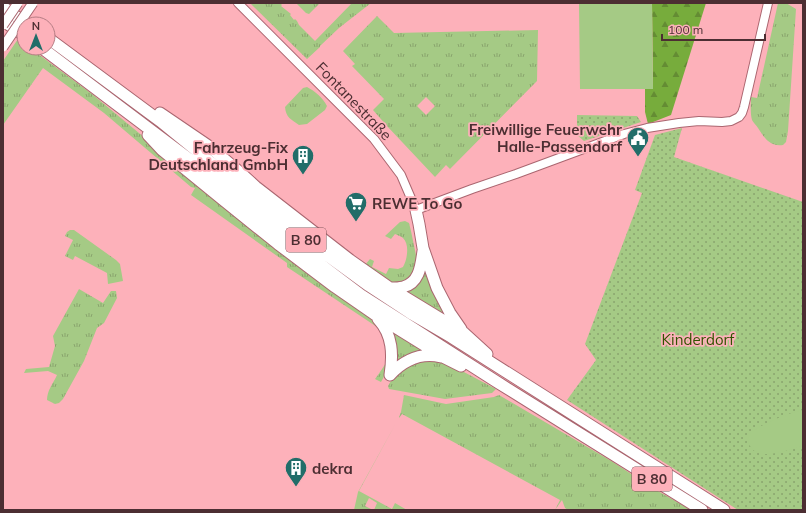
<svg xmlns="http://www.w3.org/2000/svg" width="806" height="513" viewBox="0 0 806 513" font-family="Mulish,sans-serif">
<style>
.grass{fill:url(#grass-tufts);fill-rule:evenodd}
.forest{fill:url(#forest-firs)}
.park{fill:url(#park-dots)}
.pitch{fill:#a5ca85}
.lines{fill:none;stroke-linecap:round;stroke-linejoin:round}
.tertiary-casing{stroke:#ab6670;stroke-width:10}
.trunk-casing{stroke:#ab6670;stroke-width:13}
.tertiary{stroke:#fff;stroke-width:8}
.trunk{stroke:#fff;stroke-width:11}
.secondary-bridge-casing{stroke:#ab6670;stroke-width:11;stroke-linecap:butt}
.secondary-bridge{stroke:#fff;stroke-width:9}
.labels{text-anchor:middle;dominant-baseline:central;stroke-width:3.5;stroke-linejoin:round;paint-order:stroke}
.shield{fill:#fdb1ba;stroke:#81555b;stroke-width:1}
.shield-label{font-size:14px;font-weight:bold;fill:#4c2e32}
.street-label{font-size:15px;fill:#4c2e32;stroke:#fdb1ba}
.poi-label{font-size:15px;font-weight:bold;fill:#4c2e32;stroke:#fdb1ba;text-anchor:end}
.park-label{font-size:15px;fill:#325401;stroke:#fdb1ba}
</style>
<defs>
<pattern id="grass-tufts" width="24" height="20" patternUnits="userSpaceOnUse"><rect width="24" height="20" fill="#a5ca85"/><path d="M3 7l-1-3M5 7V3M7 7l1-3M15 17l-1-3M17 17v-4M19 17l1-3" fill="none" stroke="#89a46d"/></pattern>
<pattern id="forest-firs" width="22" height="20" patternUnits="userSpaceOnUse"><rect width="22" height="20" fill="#77ac3c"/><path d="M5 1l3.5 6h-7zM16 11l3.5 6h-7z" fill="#648c33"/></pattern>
<pattern id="park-dots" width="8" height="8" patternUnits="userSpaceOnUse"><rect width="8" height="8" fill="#a5ca85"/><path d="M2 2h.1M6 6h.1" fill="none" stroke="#89a46d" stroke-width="1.8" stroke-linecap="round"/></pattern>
</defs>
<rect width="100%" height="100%" fill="#fdb1ba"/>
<path class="grass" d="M250 3H280L282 5 281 6 291 14 290 15 294 20 295 19 297 21 299 25 315 41 352 3H371L339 28 320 46V47L307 59Z
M296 3H320L309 14 306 13Z
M778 3H786L796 9 788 131 786 142 783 145C769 147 764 137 758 128 756 125 753 122 752 120 750 113 751 103 751 97L757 98Z
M377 16 394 33 538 30 537 81 450 169 446 165 435 177 387 126 373 110 384 99 352 66 355 64 343 51ZM426 97 435 106 426 115 417 106Z
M18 39 24 44V48H30L92 94 298 265 373 318C391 336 394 361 381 382L375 379C378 375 386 364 387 360 390 352 383 337 380 329L287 267V263L191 195 195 188 191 187 104 113 43 68 3 125V61Z
M307 87C315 91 323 98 327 106L325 110 307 124 299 125C291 119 286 118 285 107L303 88Z
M405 221 409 223 411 231 417 260 416 270 410 280 393 284 364 266 370 259 374 261 372 267 386 274 389 268 398 269 403 267C407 260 410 245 403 238 401 236 397 235 395 234L391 239 385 236 400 222Z
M70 230H74L116 260 120 264 123 281 108 284 107 273 75 256 73 260 65 256 73 240 65 236 67 232Z
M423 261 453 323 400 291Z
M79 289 103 303 111 291H116L117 298 104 323 97 328 84 361 63 399 59 403 55 404 47 400C47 390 53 384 57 375L48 371 24 373 26 369 49 367 55 346 53 336Z
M387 325 430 351 394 367Z
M416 359 445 362 496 389 492 393 445 399 389 389 388 386 394 376Z
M404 395 446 404 494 397 499 395 613 462 651 487 691 510H568L565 508 562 500 555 510 560 500 402 414 399 418V417L401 412Z
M396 423 359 491 392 509 395 503 407 510H374L377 503 369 498 365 506 373 510H354L358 492Z"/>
<path class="forest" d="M652 3H706L671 115 648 124 645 112V89L653 88Z"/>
<path class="park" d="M577 115 637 116 641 122 584 141 577 135Z
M682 128 674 157 803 202V510H738L567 400 596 360 585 344 642 193 635 190 655 135Z"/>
<path class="pitch" d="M579 3H652L653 89H580Z
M803 410V444L799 447C789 450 777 454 766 454 760 454 753 452 750 446 747 442 748 436 752 432 761 424 791 412 803 410Z"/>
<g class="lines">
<g class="tertiary-casing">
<path id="tertiary" d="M238 3 374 139 401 175 416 210 472 189 516 174 624 134 647 128 679 123 699 121 722 122 731 121 739 117 742 113 744 107 768 3"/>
</g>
<g class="trunk-casing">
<path id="trunk" d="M3 7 27 24
M3 21 24 35
M48 38 160 121 310 243 369 286 410 313 451 337 724 510
M42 48 197 165 299 248 361 295 497 382 702 510
M160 113 210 147 244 176 256 187 350 260 390 288 464 333 487 354
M148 135 162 150 222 199 278 244 335 287 374 314 445 358 461 366
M416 210 419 224 423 248 437 288 450 313 461 329
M390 288C394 288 399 288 403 287 420 283 421 264 423 251
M378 319C393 335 393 355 390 375
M390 375C404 360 420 352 441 357"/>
</g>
<use href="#tertiary" class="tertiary"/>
<use href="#trunk" class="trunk"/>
<g class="secondary-bridge-casing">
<path id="secondary-bridge" d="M3 25 18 3
M3 47 33 3"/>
</g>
<use href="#secondary-bridge" class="secondary-bridge"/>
</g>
<defs>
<g id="civic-pin" transform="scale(1.15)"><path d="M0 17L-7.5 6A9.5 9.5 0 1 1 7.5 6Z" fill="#216d69" stroke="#fdb1ba"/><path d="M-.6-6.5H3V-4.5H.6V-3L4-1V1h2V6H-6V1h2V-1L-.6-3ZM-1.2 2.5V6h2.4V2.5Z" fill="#fff"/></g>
<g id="building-pin" transform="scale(1.15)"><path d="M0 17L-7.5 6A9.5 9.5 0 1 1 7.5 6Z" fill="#216d69" stroke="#fdb1ba"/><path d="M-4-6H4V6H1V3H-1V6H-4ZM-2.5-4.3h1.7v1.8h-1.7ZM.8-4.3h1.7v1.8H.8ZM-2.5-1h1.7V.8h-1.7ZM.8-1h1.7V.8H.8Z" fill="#fff"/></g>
<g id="supermarket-pin" transform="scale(1.15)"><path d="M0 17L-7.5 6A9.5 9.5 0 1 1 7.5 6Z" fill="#216d69" stroke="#fdb1ba"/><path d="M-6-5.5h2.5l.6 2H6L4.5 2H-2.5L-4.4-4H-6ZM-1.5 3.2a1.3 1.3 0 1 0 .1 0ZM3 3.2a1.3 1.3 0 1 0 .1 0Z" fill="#fff"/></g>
</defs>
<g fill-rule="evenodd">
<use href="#civic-pin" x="638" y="138"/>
<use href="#building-pin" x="303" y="156"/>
<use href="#supermarket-pin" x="356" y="203"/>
<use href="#building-pin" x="296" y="468"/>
</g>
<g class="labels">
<g class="shield">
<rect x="286" y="228" width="40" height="24" rx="3"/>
<rect x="632" y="467" width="40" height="24" rx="3"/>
</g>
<g class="shield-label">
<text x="306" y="240">B 80</text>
<text x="652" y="479">B 80</text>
</g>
<g class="street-label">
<text transform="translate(354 101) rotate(46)">Fontanestraße</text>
</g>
<g class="poi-label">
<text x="622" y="129">Freiwillige Feuerwehr<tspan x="622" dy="17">Halle-Passendorf</tspan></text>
<text x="288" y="147">Fahrzeug-Fix<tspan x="288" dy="17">Deutschland GmbH</tspan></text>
<text x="372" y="203" text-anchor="start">REWE To Go</text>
<text x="312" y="468" text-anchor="start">dekra</text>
</g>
<g class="park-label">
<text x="698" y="339">Kinderdorf</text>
</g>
</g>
<rect width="806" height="513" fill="none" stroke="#4c2e32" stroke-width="8"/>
<g transform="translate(36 36)"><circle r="19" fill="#fdb1ba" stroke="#b67d84"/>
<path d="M0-3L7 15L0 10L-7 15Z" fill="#216d69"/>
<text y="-6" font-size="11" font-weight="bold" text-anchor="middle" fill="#4c2e32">N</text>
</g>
<path d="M662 34v6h103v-6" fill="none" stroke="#4c2e32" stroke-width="2"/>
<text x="668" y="34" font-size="12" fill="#4c2e32" stroke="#fdb1ba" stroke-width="3" paint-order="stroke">100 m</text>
</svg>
